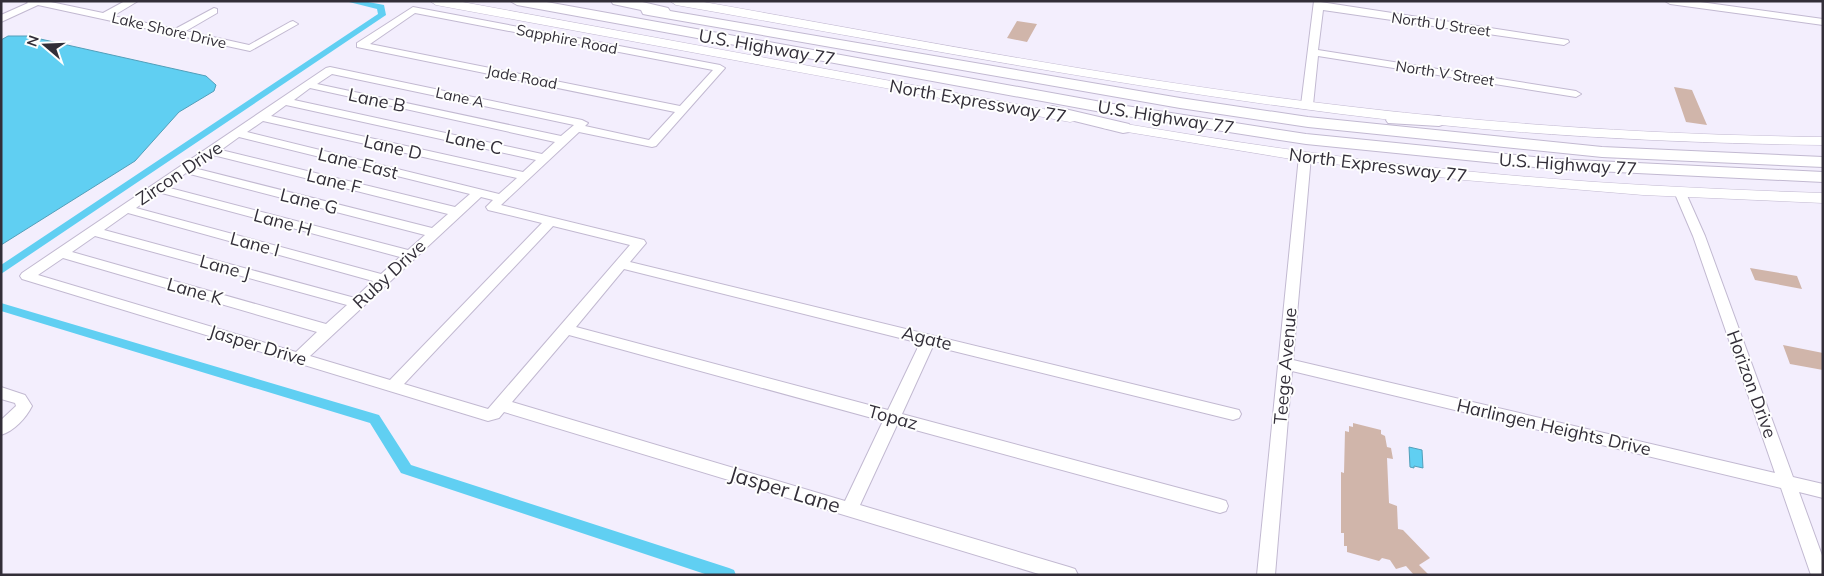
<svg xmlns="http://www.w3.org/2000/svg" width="1824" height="576" viewBox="0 0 1824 576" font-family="Mulish,sans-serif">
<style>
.water{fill:#60cff2;stroke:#529fba}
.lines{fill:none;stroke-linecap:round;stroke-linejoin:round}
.canal{fill:#60cff2;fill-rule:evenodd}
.building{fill:#d0b5aa}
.minor-casing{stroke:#c2b9d1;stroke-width:2}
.major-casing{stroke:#c2b9d1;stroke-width:1}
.highway-casing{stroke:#c2b9d1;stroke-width:2}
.minor{fill:#fff;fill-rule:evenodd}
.major{fill:#fff;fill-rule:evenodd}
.highway{fill:#fff;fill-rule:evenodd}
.labels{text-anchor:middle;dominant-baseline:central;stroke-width:4;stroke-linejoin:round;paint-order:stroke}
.far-street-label{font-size:15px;fill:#322e38;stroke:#fefefe}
.street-label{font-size:18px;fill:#322e38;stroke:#fefefe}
.near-street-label{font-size:21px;fill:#322e38;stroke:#fefefe}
</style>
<rect width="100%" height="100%" fill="#f3eefd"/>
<path class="water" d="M8 36H27L206 76 216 85 214 91 179 112 135 161 1 245V40Z
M1409 447 1422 450 1423 468 1414 466V468L1410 467Z"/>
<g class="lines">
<path class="canal" d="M345 1H363L384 5 386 15 1 274V265L378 14 377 9Z
M1 303 379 415 411 465 729 568 734 570 736 575H708L401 473 370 423 1 311Z"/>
</g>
<path class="building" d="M1017 21 1037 24 1027 42 1007 38Z
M1674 87 1692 90 1707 125 1686 122Z
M1750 268 1797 276 1802 289 1755 280Z
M1783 345 1823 353V370L1790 364Z
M1353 423 1381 430V434L1385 436 1387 447 1391 448 1393 459 1387 458 1389 503 1397 506 1398 529 1403 530 1430 558 1419 565 1429 575H1414L1406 566 1396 569 1390 560 1382 558 1379 561 1347 552V546H1344V533H1341V472L1344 473 1345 431 1349 432V426L1353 427Z"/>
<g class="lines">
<g class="minor-casing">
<path id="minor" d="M26 1H46L103 13 125 1H138L113 16 175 29 214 8 217 9V13L186 31 249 45 290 22 293 21 298 24 250 51 38 5 1 22V15L28 3Z
M1314 1 1568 40 1569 42 1564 45 1323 10 1318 50 1576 91 1581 94 1576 97 1318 56 1313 105 1307 108 1303 107 1301 105Z
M1665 1H1693L1823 19V25L1670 4Z
M413 7 720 65 725 68 656 146 652 147 579 132 501 205 644 240 646 243 630 262 1239 410 1241 414 1239 418 1233 420 933 346 902 414 1220 499 1226 501 1228 506 1226 511 1220 513 897 425 860 505 1069 567 1075 569 1078 575H1042L504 412 499 418 488 421 22 279 20 276 22 273 326 68 330 67 582 120 588 123 585 126 649 140 675 112 357 47V43ZM415 13 713 70 680 106 370 44ZM332 74 574 125 561 136 317 84ZM310 88 555 142 542 154 294 100ZM286 105 536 160 523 172 271 116ZM263 121 517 178 499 194 247 132ZM239 137 470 194 455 207 221 150ZM213 155 448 214 432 228 194 168ZM186 173 425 235 408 250 166 187ZM158 192 400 257 381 274 136 208ZM481 197 493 200 486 207 488 210 542 223 390 380 310 356ZM128 213 373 281 355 298 104 230ZM553 226 630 245 488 409 404 384ZM95 236 347 305 326 324 72 252ZM63 258 317 332 296 352 38 275ZM624 269 920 343 888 410 576 327ZM569 335 883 421 845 501 512 402Z
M1305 152 1311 156 1293 360 1775 473 1693 236 1675 194 1681 190 1685 191 1705 236 1793 477 1823 484V498L1799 492 1823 558V575H1811L1781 488 1292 371 1275 575H1257L1299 156Z
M1 387 25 395 32 406C26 418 14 431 1 435V420L16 406 15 403 1 399Z"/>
</g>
<g class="major-casing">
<path id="major" d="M430 1H457L1070 114 1075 115 1077 118 1075 121 1070 122 436 5Z
M670 1H698C913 39 1128 81 1345 106 1504 125 1663 135 1823 137V145C1662 143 1501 134 1341 114 1118 86 897 44 676 5Z
M1108 121C1226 141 1345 159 1464 171 1583 183 1703 189 1823 193V203L1643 195 1464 180 1285 158 1103 128 1101 125 1103 122Z"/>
</g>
<g class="highway-casing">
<path id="highway" d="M510 1H541L1107 103 1306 134 1555 159 1823 172V182L1555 169 1306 144 1107 113 517 5Z
M611 1H638L668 8 670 11 1180 98 1308 117 1602 147 1823 157V167L1602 157 1308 127 1180 108 648 15 643 14 641 10 613 4Z
M1052 106 1129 124 1131 128 1129 132 1123 133 1046 114 1044 111 1046 108Z
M1394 115 1439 116 1445 118 1447 121 1445 124 1439 126 1388 123 1386 120 1388 117Z"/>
</g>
<use href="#minor" class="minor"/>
<use href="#major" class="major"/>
<use href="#highway" class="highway"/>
</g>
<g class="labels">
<g class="far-street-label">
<text transform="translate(1441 24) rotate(8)">North U Street</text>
<text transform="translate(169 30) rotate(13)">Lake Shore Drive</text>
<text transform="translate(567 39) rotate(11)">Sapphire Road</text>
<text transform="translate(1445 73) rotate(9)">North V Street</text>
<text transform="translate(522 77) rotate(11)">Jade Road</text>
<text transform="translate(460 97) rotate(12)">Lane A</text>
</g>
<g class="street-label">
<text transform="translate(767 47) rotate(10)">U.S. Highway 77</text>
<text transform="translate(377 100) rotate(12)">Lane B</text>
<text transform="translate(978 101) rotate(10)">North Expressway 77</text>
<text transform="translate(1166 117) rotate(9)">U.S. Highway 77</text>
<text transform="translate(474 142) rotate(13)">Lane C</text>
<text transform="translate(393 147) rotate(13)">Lane D</text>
<text transform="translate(358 163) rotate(14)">Lane East</text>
<text transform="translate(1568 164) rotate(4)">U.S. Highway 77</text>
<text transform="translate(1378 165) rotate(7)">North Expressway 77</text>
<text transform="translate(179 173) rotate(-34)">Zircon Drive</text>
<text transform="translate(334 181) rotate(14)">Lane F</text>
<text transform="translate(309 201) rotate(14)">Lane G</text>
<text transform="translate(283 222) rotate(15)">Lane H</text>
<text transform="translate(255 244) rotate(15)">Lane I</text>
<text transform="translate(225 267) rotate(15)">Lane J</text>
<text transform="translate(389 274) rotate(-43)">Ruby Drive</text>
<text transform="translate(195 291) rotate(16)">Lane K</text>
<text transform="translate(927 338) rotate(14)">Agate</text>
<text transform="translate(258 345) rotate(17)">Jasper Drive</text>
<text transform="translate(1285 366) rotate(-85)">Teege Avenue</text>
<text transform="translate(1752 384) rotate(70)">Horizon Drive</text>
<text transform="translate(893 417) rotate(15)">Topaz</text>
<text transform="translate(1554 427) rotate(13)">Harlingen Heights Drive</text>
</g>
<g class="near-street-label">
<text transform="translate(785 489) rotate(17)">Jasper Lane</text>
</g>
</g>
<rect width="1824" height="576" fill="none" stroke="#322e38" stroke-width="5"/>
<g transform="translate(45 45) rotate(289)" stroke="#fefefe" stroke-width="4" paint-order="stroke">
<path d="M0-4L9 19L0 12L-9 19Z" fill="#322e38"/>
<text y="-8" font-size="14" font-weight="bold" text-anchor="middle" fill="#322e38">N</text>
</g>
</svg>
